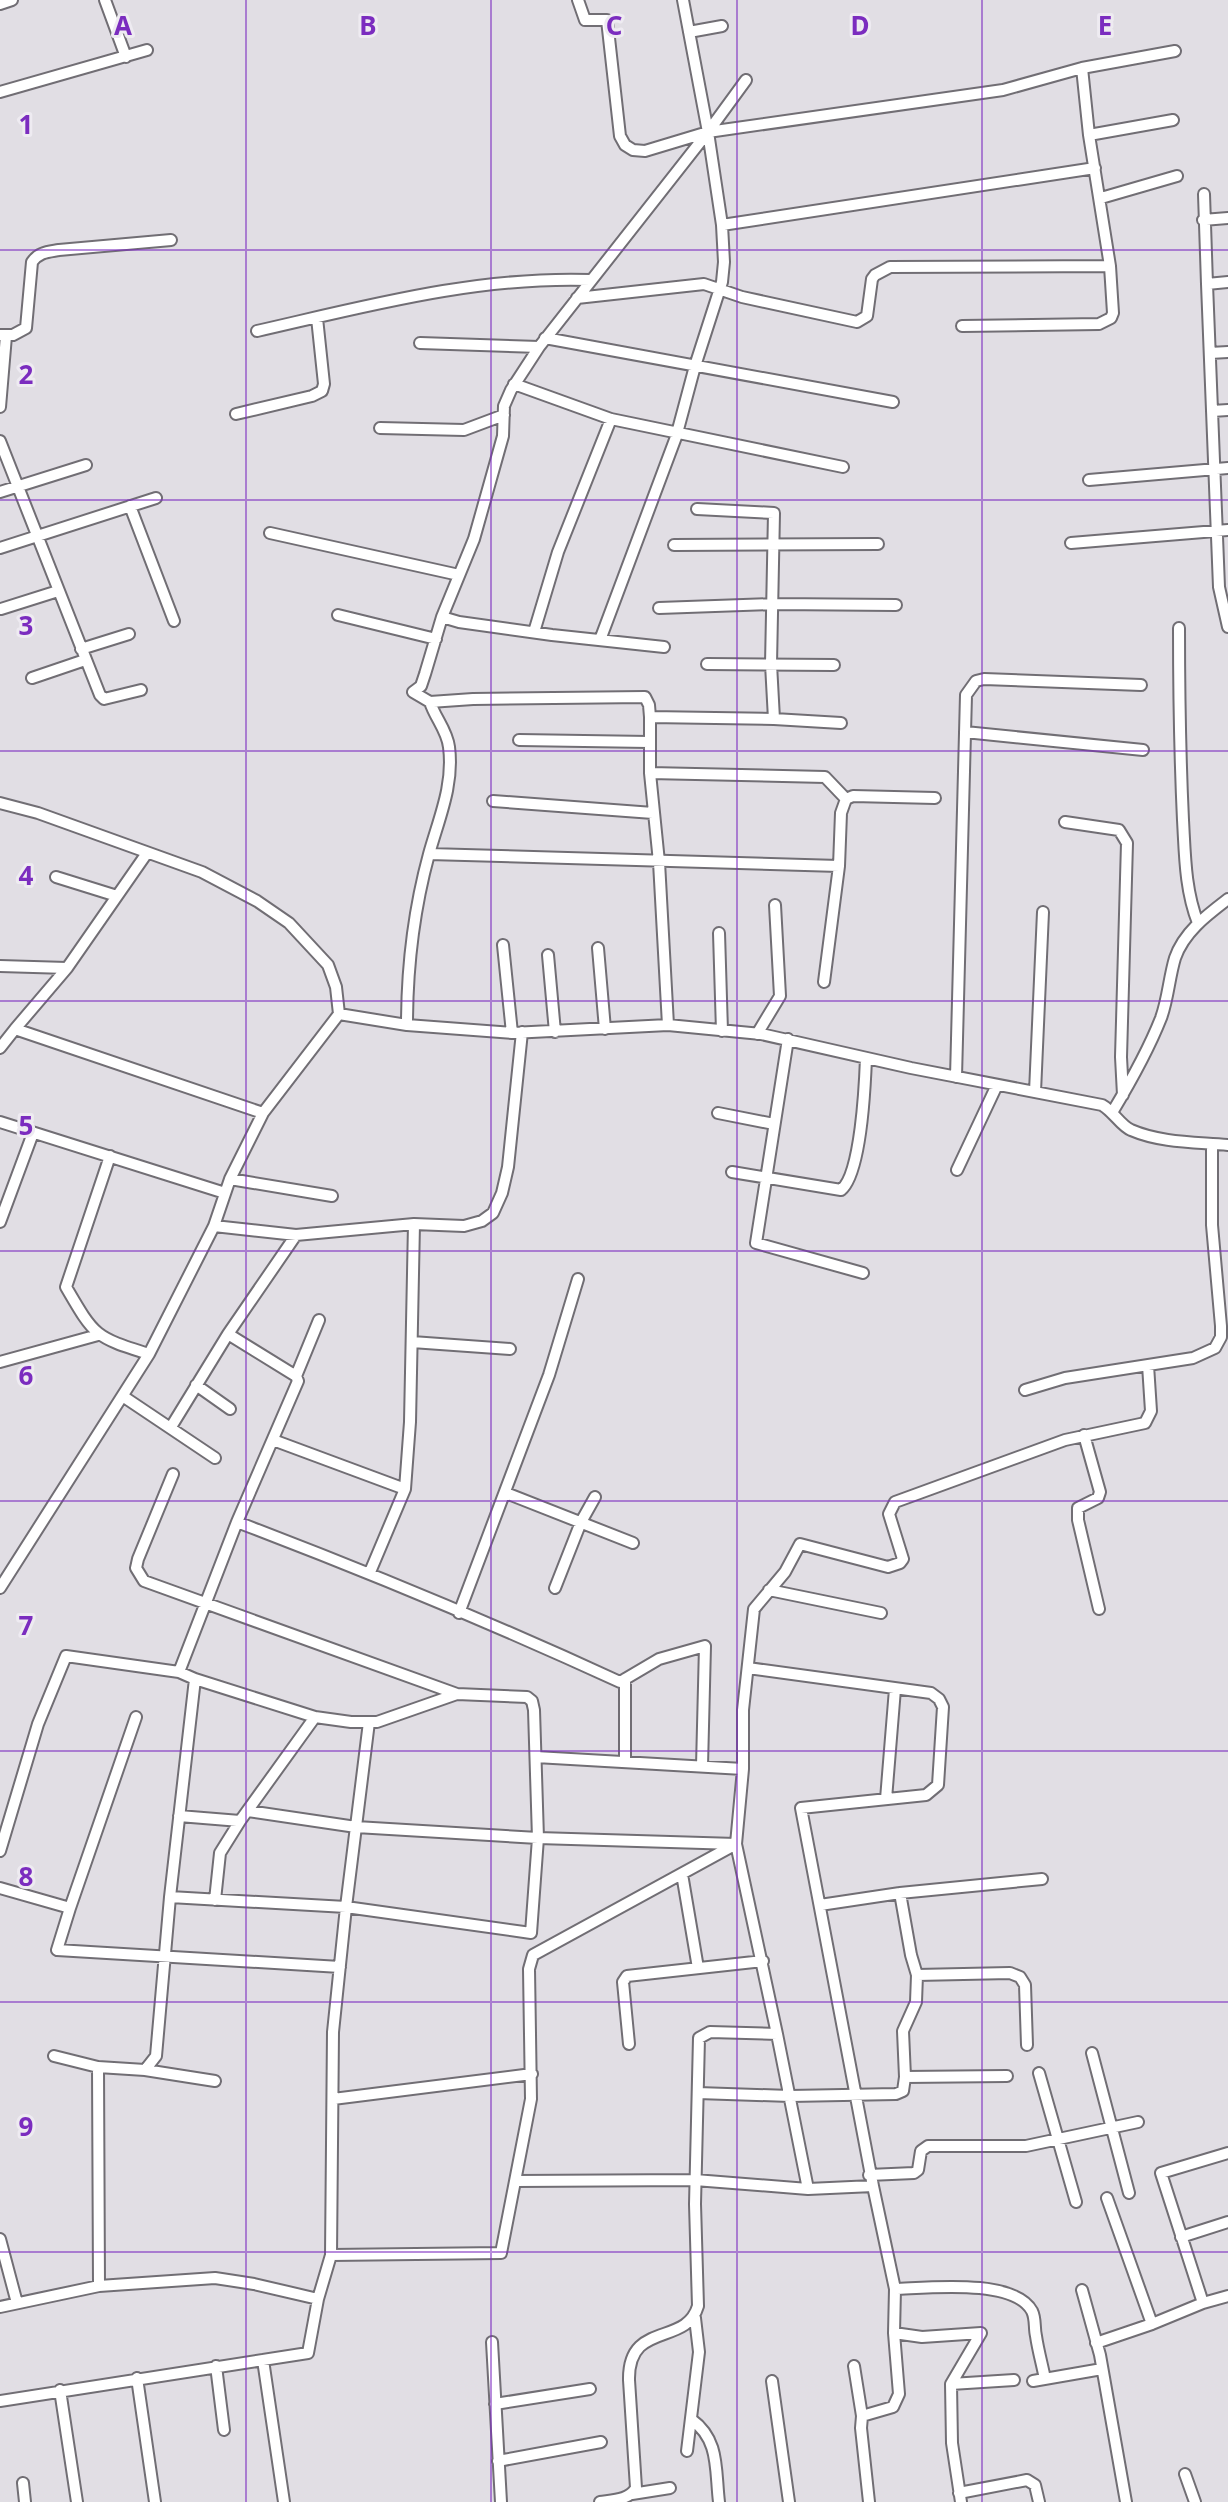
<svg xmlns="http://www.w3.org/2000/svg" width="1228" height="2502" viewBox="0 0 1228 2502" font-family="'Noto Sans',sans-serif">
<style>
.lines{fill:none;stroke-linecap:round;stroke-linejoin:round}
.minor-casing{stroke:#716e74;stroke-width:14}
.minor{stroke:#fff;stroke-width:10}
.grid{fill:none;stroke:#7b2cbf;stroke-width:2;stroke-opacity:0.55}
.grid-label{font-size:26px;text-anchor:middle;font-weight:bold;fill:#7b2cbf;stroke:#eeebf1;stroke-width:6;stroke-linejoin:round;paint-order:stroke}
</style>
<rect width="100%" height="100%" fill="#e1dee4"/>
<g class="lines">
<g class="minor-casing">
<path id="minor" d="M105 0 126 57
M578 0 585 20H607L620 136 625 145 633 150 645 151 708 132 1003 90 1082 68 1089 135 1110 266 1113 313 1111 318 1099 324 962 326
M0 4 12 0
M689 32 722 26
M1082 68 1175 51
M0 92 147 50
M1089 135 1173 120
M1204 194 1207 284
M1101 198 1177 176
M1203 220 1228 218
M722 225 1095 168
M1228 282 1207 284 1219 587 1228 627
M577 298 704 284 742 297 857 322 867 316 872 279 875 275 890 267 1110 266
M257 331C367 306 477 276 591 280
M0 335H13L26 328 32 262C39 252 48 252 59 250L171 240
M545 338 893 402
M420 343 539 347
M1210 353 1228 352
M514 384 611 419 843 467
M0 407 6 336
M1212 411 1228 410
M236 414 312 396 322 391 324 384 317 318
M380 428 464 430 504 415
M0 441 100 695 104 699 141 690
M1089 480 1228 468
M0 492 86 465
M130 506 174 621
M270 533 459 575
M1071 543 1228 530
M674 545 878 544
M0 548 156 498
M659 608 774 604 896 605
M1 609 58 591
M338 615 436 639
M442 617 459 622 552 635 664 647
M1179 628C1179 692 1180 756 1183 820 1185 855 1185 890 1198 923
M534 632 558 552 611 419
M600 640 676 437 695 366 722 282 724 262 722 225 708 132 683 0
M81 649 129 634
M707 664 834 665
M32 678 85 660
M430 702 473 699 645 697 649 705 650 717 774 719 771 664 774 513 697 509
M650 717V773L659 862 668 1025
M774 719 841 723
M965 732 1143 750
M519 740 649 742
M650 773 825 777 846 799
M493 801 653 813
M0 803 38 813 202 872 257 901 289 923 328 965 336 987 339 1014 407 1025 512 1033 668 1025 761 1034 911 1068 1102 1105C1113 1111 1121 1126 1131 1130 1161 1143 1196 1142 1228 1145
M1065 822 1119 830 1127 843 1121 1057 1123 1095
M429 854 839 866
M56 877 117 896
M719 933 722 1031
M503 945 512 1033
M598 948 605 1029
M548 955 555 1032
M0 966 67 968
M824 982 839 866 841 813 846 799 853 796 935 798
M407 1025C407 969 414 909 429 854 439 818 454 785 449 747 447 730 435 718 430 702L413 692 421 686 425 674 442 617 474 539 503 436 504 406 511 390 539 347 708 132 746 80
M15 1029 67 968 147 853
M757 1034 780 996 775 905
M788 1039 756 1243 863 1273
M0 1048 15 1029 263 1113
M956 1077 966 695 976 681 984 679 1141 685
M1035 1092 1043 912
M1113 1111C1131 1081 1148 1051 1161 1018 1168 999 1169 978 1175 958 1184 932 1207 915 1228 899
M718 1113 774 1124
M0 1122 225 1193
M110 1156 66 1287C95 1337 95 1337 149 1354
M957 1170 997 1085
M732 1172 841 1190C861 1174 865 1085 866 1058
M230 1179 332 1196
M0 1222 33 1133
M214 1226 296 1235 414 1224 464 1226 482 1221 493 1213 502 1193 508 1167 522 1032
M228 1334 296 1235
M412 1342 510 1349
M0 1362 98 1335
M296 1376 319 1320
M196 1385 230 1409
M1025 1390 1065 1378 1193 1358 1215 1348 1221 1337V1326L1212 1225V1144
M124 1397 215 1458
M171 1427 228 1334 296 1376 298 1381 237 1522 179 1672
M1084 1435 1100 1492 1098 1498 1078 1508V1520L1099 1609
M273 1440 405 1489
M173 1474 138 1559 136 1568 144 1581 457 1694
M506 1493 633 1543
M237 1522C366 1571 494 1624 620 1682L659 1659 705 1646 702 1766
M370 1572 405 1489 410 1422 414 1224
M0 1588 149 1354 214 1226 230 1179 263 1113 339 1014
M555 1588 581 1522 595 1497
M769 1590 881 1613
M459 1613 549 1375 578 1279
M195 1679 315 1717 351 1722H377L457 1694 527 1697 532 1701 534 1710 538 1838 736 1844 533 1955 529 1969 531 2099 501 2253 331 2255
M536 1757 743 1769
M625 1762V1679
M886 1799 895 1689
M179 1816 240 1821
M0 1851 38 1724 66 1656 179 1672 195 1679 170 1897 156 2056 145 2070 98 2067 99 2286
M682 1874 698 1968
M0 1888 70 1908 57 1950 340 1967
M170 1897 346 1907 531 1933 538 1838 356 1827 248 1811
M215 1900 220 1853 240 1821 315 1717
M820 1905 900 1893 1042 1879
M70 1908 136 1717
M917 1975 1010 1973 1020 1977 1025 1985 1027 2045
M777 2034 808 2189
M629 2044 623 1982 627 1976 763 1961
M1092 2053 1129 2193
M54 2056 98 2067
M145 2070 215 2081
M1039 2073 1076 2202
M905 2077 1007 2076
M698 2093 790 2096 896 2094 903 2091 905 2077 903 2031 916 2002 917 1975 911 1955 900 1893
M333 2099 532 2074
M869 2175 914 2173 918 2170 921 2151 928 2146H1026L1138 2122
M515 2181 695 2180 808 2189 873 2186 801 1808 926 1795 938 1785 943 1707 939 1699 931 1693 748 1668
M1107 2198 1152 2324
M1181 2237 1228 2222
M0 2239 17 2303
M895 2289C927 2288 1014 2278 1032 2311 1036 2319 1034 2328 1036 2336 1038 2350 1042 2364 1045 2379
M1082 2290 1100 2355 1126 2502
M318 2299 331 2255 333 2032 346 1907 369 1722
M1203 2303 1228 2296
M0 2307 99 2286 215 2278 254 2284 318 2299 308 2353 0 2401
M894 2333 922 2337 981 2333 951 2384 952 2443 961 2502
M492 2342 501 2502
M1096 2343 1152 2324 1203 2303 1161 2173 1228 2153
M263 2360 284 2502
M216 2366 224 2430
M854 2366 862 2416
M137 2378 155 2502
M772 2381 789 2502
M1033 2381 1102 2369
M951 2384 1014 2380
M60 2390 77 2502
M495 2404 590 2389
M691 2419C720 2440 715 2469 719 2502
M687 2451 699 2352 695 2318
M498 2461 601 2442
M1185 2474 1195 2502
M23 2483 25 2502
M959 2493 1027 2480 1035 2485 1039 2502
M632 2494 670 2488
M600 2502C613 2500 629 2500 636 2488L629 2380C628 2320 686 2347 698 2306L695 2204 699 2038 710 2032 777 2034 736 1844 743 1769V1710L754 1609 785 1572 800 1544 888 1567 900 1563 903 1559 889 1514 895 1502 1065 1440 1145 1423 1151 1411 1148 1365
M869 2502 861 2428 862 2416 893 2407 899 2394 894 2333 895 2289 873 2186"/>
</g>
<use href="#minor" class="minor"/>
</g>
<path class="grid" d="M246 0V2502M491 0V2502M737 0V2502M982 0V2502M0 250H1228M0 500H1228M0 751H1228M0 1001H1228M0 1251H1228M0 1501H1228M0 1751H1228M0 2002H1228M0 2252H1228"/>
<g class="grid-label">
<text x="123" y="35">A</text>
<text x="368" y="35">B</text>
<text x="614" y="35">C</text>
<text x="860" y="35">D</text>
<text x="1105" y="35">E</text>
<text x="26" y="134">1</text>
<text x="26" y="384">2</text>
<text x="26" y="635">3</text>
<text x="26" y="885">4</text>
<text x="26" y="1135">5</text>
<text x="26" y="1385">6</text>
<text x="26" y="1635">7</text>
<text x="26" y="1886">8</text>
<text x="26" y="2136">9</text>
</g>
</svg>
